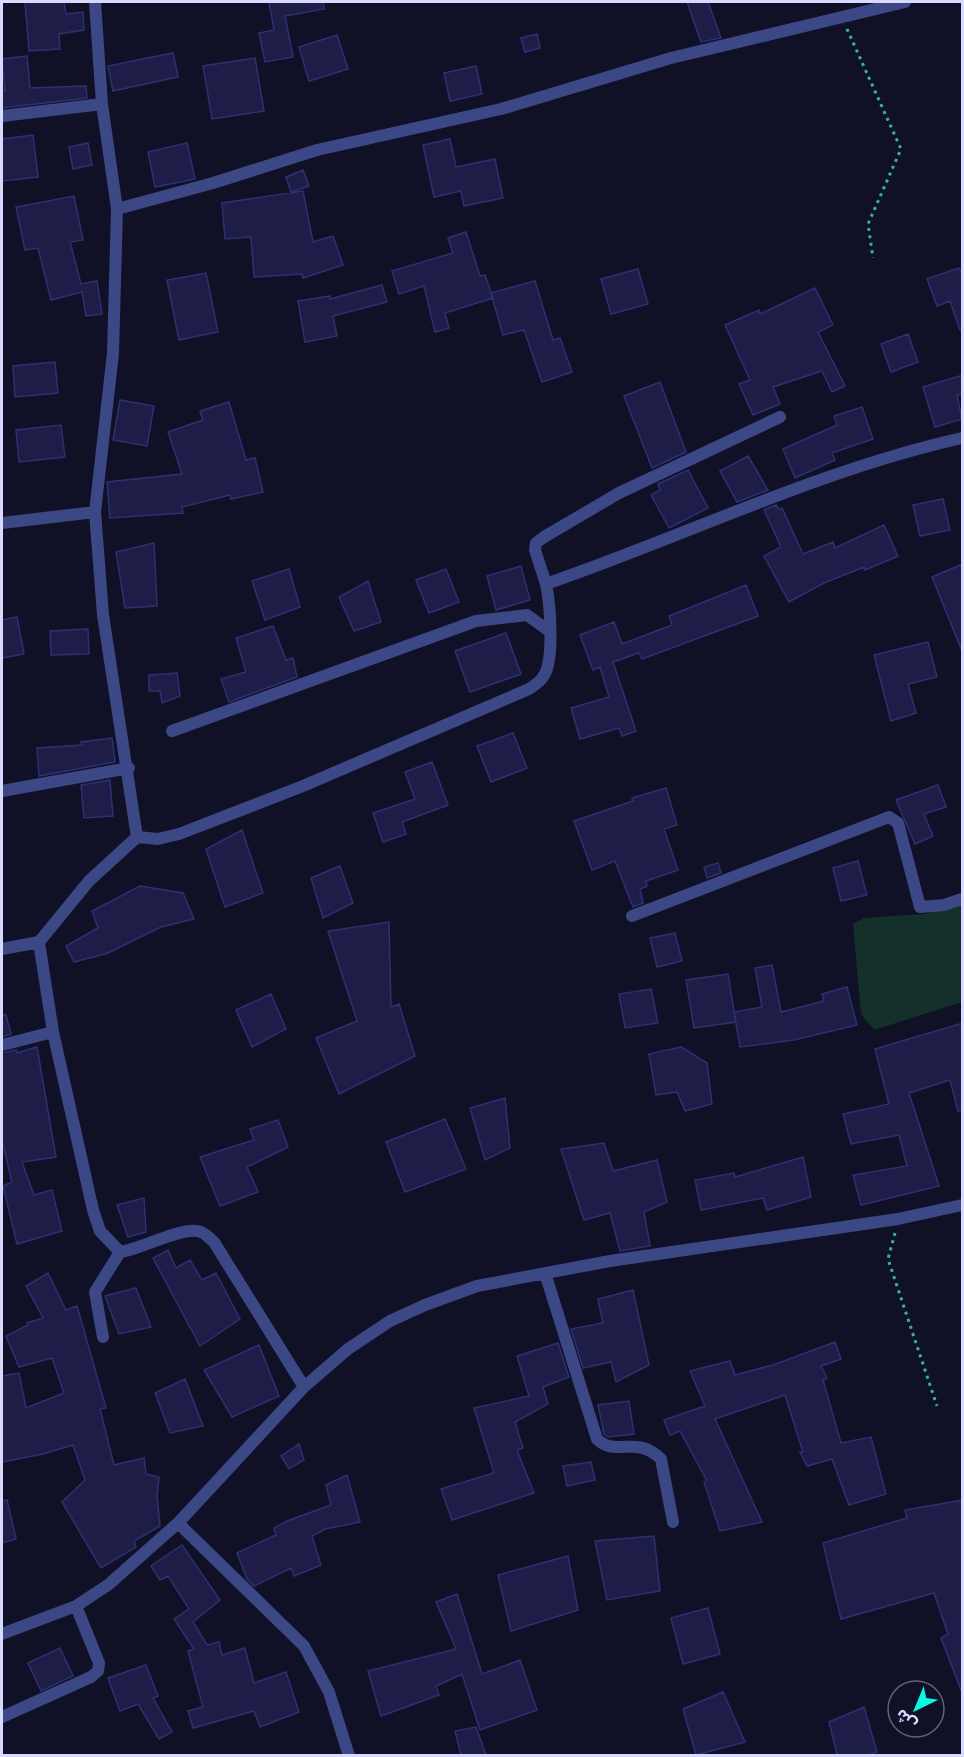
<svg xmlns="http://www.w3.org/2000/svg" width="964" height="1757" viewBox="0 0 964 1757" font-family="'PT Sans Narrow','Noto Sans Arabic',sans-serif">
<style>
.green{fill:#13312a}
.building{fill:#1d1d47;stroke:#2f2f73;stroke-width:1.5}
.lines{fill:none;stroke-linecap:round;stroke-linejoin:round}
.path{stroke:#33b695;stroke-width:3;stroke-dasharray:3 4.5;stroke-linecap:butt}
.minor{stroke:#3c4885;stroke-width:12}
</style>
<rect width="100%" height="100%" fill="#101127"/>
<path class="green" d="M962 905V1002L874 1030 861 1014 853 924 864 918 924 914Z"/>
<path class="building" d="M25 2H64L66 14 83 12 84 30 59 34 60 49 29 51Z
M269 2H323L324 9 285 16 293 57 265 62 259 33 274 30Z
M687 2H708L721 38 701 42Z
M537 34 540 48 525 52 521 38Z
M337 35 348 69 309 81 299 47Z
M173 53 178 77 113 91 108 66Z
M27 56 30 88 86 86 87 98 2 108V91H5L2 59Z
M255 58 264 111 212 119 203 66Z
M476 66 482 94 450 101 444 73Z
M33 135 38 177 2 181V139Z
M450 139 456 167 495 159 503 198 464 206 461 191 434 197 423 145Z
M88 143 92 165 73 169 69 147Z
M187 143 195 179 155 187 148 152Z
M303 170 309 186 291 192 286 177Z
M303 191 313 242 333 236 343 265 303 278 302 274 254 277 251 237 225 239 222 203Z
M74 196 83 240 70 242 81 284 97 281 102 314 86 316 82 292 51 300 38 248 25 250 16 207Z
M466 232 480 276 485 275 493 298 445 313 449 328 435 332 424 286 399 294 392 271 453 253 448 238Z
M959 268 963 276V329L960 330 950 301 937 306 927 279Z
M638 269 648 304 611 314 601 279Z
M206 273 218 332 179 340 167 280Z
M535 281 553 340 560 338 572 372 542 382 524 330 503 335 491 293Z
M382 285 387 302 333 316 337 336 305 342 298 301 330 296V299Z
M815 288 833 325 818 332 845 386 832 392 822 371 773 387 780 404 753 415 739 384 750 380 725 325 759 310 760 314Z
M908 334 918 362 891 372 881 344Z
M55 362 58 393 15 397 13 366Z
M963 375V394L957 395 962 419 935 427 923 387Z
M660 382 686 452 652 468 624 396Z
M120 400 154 406 147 446 113 440Z
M229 402 246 460 255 458 263 492 231 499 230 495 182 507 183 513 110 518 107 482 182 474 168 432 203 420 200 411Z
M862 407 873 439 832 453 835 460 795 478 783 449 837 425 834 416Z
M61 425 65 457 19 462 16 430Z
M748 456 768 490 737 502 720 471Z
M688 470 708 508 669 528 651 495 660 490 658 484Z
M943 499 950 530 920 536 913 505Z
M776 505 779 510 782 508 803 554 833 542 835 548 884 525 898 556 865 570 864 567 824 583 789 602 764 556 781 547 764 510Z
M154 543 157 606 125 608 116 552Z
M963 564V651H962L932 577Z
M521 566 530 600 496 610 487 576Z
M289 569 300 607 265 620 252 581Z
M446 569 459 602 429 613 416 580Z
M368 581 381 622 354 631 339 597Z
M746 585 758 616 642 659 639 653 613 662 636 731 622 736 619 728 580 739 571 708 609 697 600 667 593 670 580 635 614 622 622 644 672 625 669 616Z
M17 617 24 654 2 658V620Z
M273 626 286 660 293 658 297 677 229 702 221 679 246 672 236 638Z
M88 629 89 654 51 655 50 631Z
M506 633 521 674 470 692 455 651Z
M928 642 937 677 908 684 916 713 891 721 874 655Z
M177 673 180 696 162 703 160 691H149V675Z
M513 733 527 768 491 782 477 746Z
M112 738 115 762 39 776 37 748 82 745 81 742Z
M432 762 448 805 402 822 406 834 383 842 373 813 415 799 405 772Z
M110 780 113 816 84 818 81 785Z
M938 785 946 807 924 814 933 836 915 844 896 800Z
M666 788 677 825 664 829 678 870 646 881 647 886 640 889 643 903 633 907 615 861 592 870 574 821 633 801 632 798Z
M242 830 263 893 225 907 206 849Z
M858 861 867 895 841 901 833 868Z
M718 863 721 873 707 878 704 867Z
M340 866 353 903 323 918 311 878Z
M140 886 183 893 194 919 161 927 108 953 74 962 66 946 98 928 92 911Z
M389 922 391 1007 399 1004 415 1056 339 1094 316 1038 357 1021 328 931Z
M675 933 682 961 657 967 650 938Z
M772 965 781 1012 824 1001 822 994 847 987 857 1025 794 1040 740 1047 734 1012 762 1007 755 968Z
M728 974 736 1022 694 1028 686 980Z
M651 989 658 1023 625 1028 619 994Z
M271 994 286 1029 252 1047 236 1010Z
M2 1015H6L11 1034 2 1037Z
M963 1023V1110L958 1111 950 1080 909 1093 939 1186 861 1205 853 1175 907 1166 899 1135 851 1144 843 1114 889 1104 875 1049Z
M37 1047 56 1157 22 1162 34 1195 52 1190 62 1231 17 1244 3 1186 12 1182 2 1140V1053L16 1050 17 1053Z
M681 1047 707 1063 712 1104 685 1111 677 1092 656 1095 649 1054Z
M505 1098 510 1148 485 1160 470 1108Z
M445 1119 466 1169 405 1192 386 1142Z
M278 1120 288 1147 247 1167 258 1192 220 1206 200 1157 254 1140 250 1129Z
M604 1143 613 1171 657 1160 667 1202 644 1212 650 1246 620 1251 610 1213 584 1220 561 1149Z
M803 1157 811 1197 767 1210 763 1198 701 1210 695 1180 734 1173 735 1177Z
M144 1198 146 1232 128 1237 117 1205Z
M168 1250 176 1268 190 1260 202 1280 216 1273 240 1319 200 1346 153 1258Z
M48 1273 66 1310 77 1306 106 1408 100 1409 114 1465 144 1458 146 1474 159 1477 157 1496 160 1526 134 1541 136 1547 101 1568 62 1502 85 1480 73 1445 43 1454 2 1462V1376L19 1373 26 1408 64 1393 52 1358 19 1367 6 1336 28 1325 27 1323 43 1318 26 1286Z
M136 1288 151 1327 119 1334 105 1296Z
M633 1290 649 1365 616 1382 611 1362 583 1368 571 1329 603 1323 598 1299Z
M835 1342 841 1359 821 1366 827 1378 823 1380 841 1443 871 1437 886 1494 849 1505 832 1459 807 1466 800 1452H803L785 1395 715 1419 762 1522 720 1531 704 1482 707 1481 680 1431 670 1435 664 1420 705 1406 690 1371 730 1361 735 1375 773 1365Z
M558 1343 569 1377 543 1387 548 1404 515 1422 523 1448 517 1450 534 1493 452 1520 441 1489 494 1473 474 1408 529 1396 517 1356Z
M259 1345 279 1396 232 1417 204 1370Z
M185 1379 203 1426 170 1433 155 1393Z
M629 1401 634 1434 608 1437 604 1434 598 1405Z
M299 1444 304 1460 289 1469 281 1456Z
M591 1462 595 1480 567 1486 563 1466Z
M347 1475 360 1522 325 1529 312 1536 321 1565 294 1576 291 1568 254 1586 247 1579 237 1553 276 1535 274 1528 287 1521 331 1505 326 1485Z
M7 1500 16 1539 2 1543V1501Z
M963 1500V1690H961L941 1638 948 1634 934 1593 841 1619 823 1543 907 1518 905 1510Z
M654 1536 660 1591 607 1600 595 1541Z
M182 1545 220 1600 193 1622 207 1645 219 1642 222 1655 245 1648 254 1683 286 1672 299 1712 260 1727 254 1711 193 1728 188 1711 203 1707 188 1651 194 1649 174 1619 189 1609 168 1576 160 1580 151 1566Z
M568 1556 578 1610 511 1631 498 1575Z
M457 1594 482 1674 520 1660 537 1710 480 1730 462 1674 436 1686 439 1695 381 1716 368 1671 456 1649 436 1602Z
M708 1608 720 1654 683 1664 671 1618Z
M60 1648 73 1676 41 1691 28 1663Z
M146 1665 158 1696 153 1698 172 1732 159 1739 138 1704 120 1711 108 1678Z
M723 1692 745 1742 696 1755 683 1709Z
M864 1707 877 1752 868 1755H837L829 1722Z
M476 1727 486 1755H461L455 1731Z"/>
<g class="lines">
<path class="path" d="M847 29 901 149 868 224 873 258
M895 1233 888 1259 937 1406"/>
<path class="minor" d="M95 2 102 104 117 209 113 353 95 512 103 615 137 837
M2 116 102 104
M117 209 213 183 317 150 501 109 671 58 905 2
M2 523 95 512
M546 584 535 550 536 543 544 537 619 493 780 417
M172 731 476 621 527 615 549 631
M2 791 129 768
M632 916 889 817 898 823 920 907 944 905 962 899
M2 949 39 942
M2 1045 53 1032
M545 1273 597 1439C616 1458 635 1434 661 1459L673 1522
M103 1337 95 1292 120 1252
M304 1387 214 1242C210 1239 207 1235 203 1233 186 1223 141 1250 120 1252L100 1231 93 1210 53 1032 39 942 89 881 137 837 158 839 179 834 303 786 529 689C533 686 540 682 543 677 555 661 550 603 546 584 685 536 819 470 962 438
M178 1523 304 1646 329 1692 349 1756
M2 1634 76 1606 108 1585 178 1523 304 1387 348 1349 390 1321 425 1305 477 1286 610 1261 898 1219 962 1205
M2 1717 91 1677 98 1671 99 1663 76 1606"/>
</g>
<rect width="964" height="1757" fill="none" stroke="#d7dafe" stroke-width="6"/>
<g transform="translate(916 1709) rotate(223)"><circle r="28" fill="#101127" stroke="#60617d" stroke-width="1.5"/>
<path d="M0-4.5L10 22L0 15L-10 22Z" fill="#08f9e2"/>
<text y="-9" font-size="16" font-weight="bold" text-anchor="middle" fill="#d7dafe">ش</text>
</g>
</svg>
